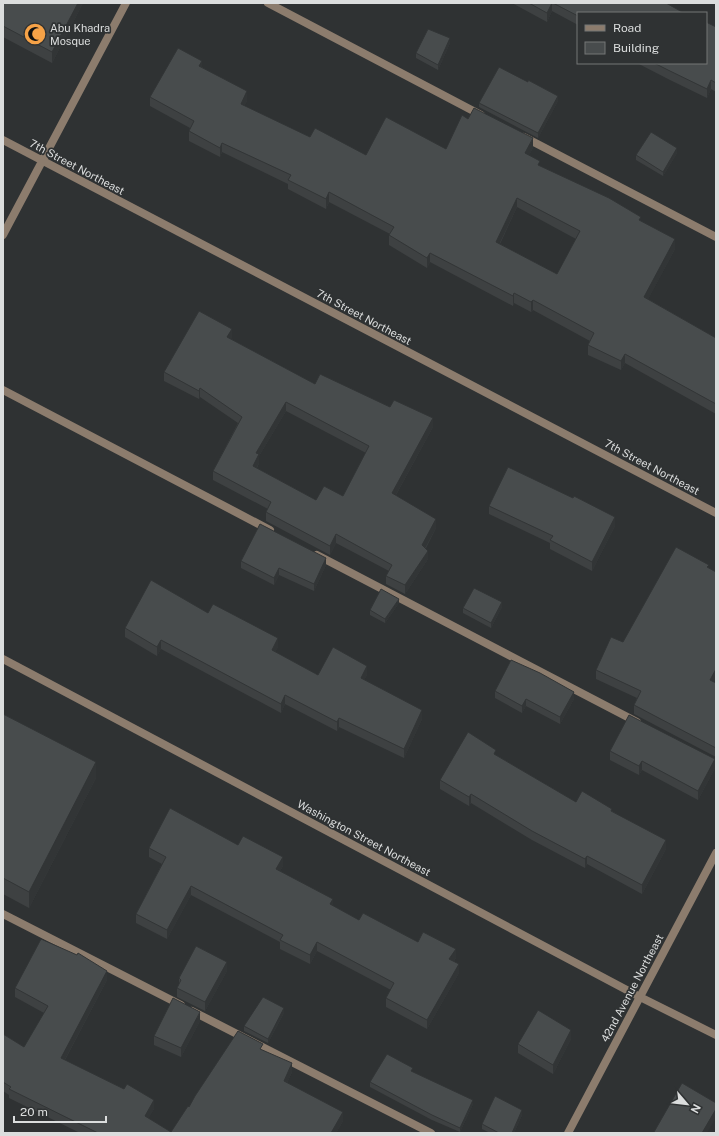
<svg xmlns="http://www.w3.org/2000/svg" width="719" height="1136" viewBox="0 0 719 1136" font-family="'Public Sans',sans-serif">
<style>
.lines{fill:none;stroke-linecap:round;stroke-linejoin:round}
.service{stroke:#8c7c6d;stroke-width:8}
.minor{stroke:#8c7c6d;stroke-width:8}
.wall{fill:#3e4142;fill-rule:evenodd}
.shaded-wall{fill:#323536}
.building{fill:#484c4d;stroke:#323536;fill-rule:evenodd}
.labels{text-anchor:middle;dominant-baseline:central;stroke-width:3.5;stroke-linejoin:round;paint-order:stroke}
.poi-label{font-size:11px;fill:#dbdddd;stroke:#2f3233;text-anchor:start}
.street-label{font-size:11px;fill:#dbdddd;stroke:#2f3233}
</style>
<rect width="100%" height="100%" fill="#2f3233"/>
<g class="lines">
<path class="service" d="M268 3 481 115
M524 137 716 237
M3 390 270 530
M317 555 637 722
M3 914 181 1005
M192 1011 431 1133"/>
<path class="minor" d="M3 140 716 513
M3 235 126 3
M3 659 640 997 716 1035
M568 1133 716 853"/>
</g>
<path class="wall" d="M3 3H83L52 63 3 37Z
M512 3H666L578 13V25L552 11 547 22Z
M716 27V92L711 89 707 98 670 80 637 63H706Z
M450 43 438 70 416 58V53Z
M202 67 247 101 244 106 310 137 366 155 446 149 468 119 533 148 529 155 540 166 641 221 675 249 648 299 716 338V414L625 363 621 370 588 355V345L590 341 533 310 531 312 514 303 513 306 430 262 427 268 389 245V235L390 234 329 202 326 209 288 189V184L222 152 220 157 189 141V131L190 128 150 106V97ZM517 207 576 239 557 274 500 244Z
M528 82 558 101 538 138 479 107V103Z
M677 153 663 176 636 160V155Z
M232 338 231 339 315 384 433 427 396 495 436 528 426 548 428 559 405 594 386 584V576L389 571 336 543 330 555 266 521V512L268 509 213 480V471L238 423 200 397 199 399 164 381V372ZM286 411 366 453 343 496 316 500 257 468 259 463V456Z
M489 506 615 526 592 571 550 549V543L489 514Z
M241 561 326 565 314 591 279 575 274 585 241 568Z
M709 568 714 682 716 683V757L634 714V705L637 698 596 679V670L623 642Z
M399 603 385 623 370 615V610Z
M502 607 491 628 463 613V608Z
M208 613 278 647 275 652 318 675H367L364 680 422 719 404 758 339 727 337 731 285 704 281 713 161 649 157 656 125 637V628Z
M495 691 574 699 560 724 526 706 522 713 495 698Z
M3 714 96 778 29 908 3 894Z
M610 751 715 768 698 800 642 770 639 775 610 760Z
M496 755 576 802 612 811 666 849 642 894 587 864 585 868 532 840 471 803 469 806 440 789V780Z
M238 845 283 866 280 871 333 906 359 920 418 942 456 958 454 961 459 973 427 1029 386 1007V998L391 990 317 951 310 964 280 949V942L191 895 167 939 136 923V914L162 864 149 857V848Z
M227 971 205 1011 177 997V988L179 986V978Z
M107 980 65 1060 154 1109 148 1118 171 1132 189 1107 263 1050 292 1072 287 1083 343 1121 336 1133H80L9 1098V1095L3 1091V1034L24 1047 44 1013 15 997V988Z
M284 1013 268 1043 244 1031V1026Z
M200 1021 181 1057 154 1045V1036Z
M571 1039 553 1074 518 1053V1044Z
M413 1072 473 1104 460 1132 432 1120 370 1087V1082Z
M522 1115 514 1133H490L482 1129V1124Z"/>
<path class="shaded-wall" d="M78 3H83L52 63V52Z
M552 3V11L547 22V13Z
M450 38V43L438 70V65Z
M202 61V70L199 66Z
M711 80V89L707 98V89Z
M247 91V101L241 114V104Z
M558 96V101L538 138V133Z
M533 138V148L525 163V153Z
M222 143V152L220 157V148Z
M677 148V153L663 176V172Z
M329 192V202L326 209V199Z
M517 198V207L496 251V242Z
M675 239V249L644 307V297Z
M430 253V262L427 268V258Z
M514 293V303L513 306V296Z
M533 300V310L531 312V302Z
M232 329V338L227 346V337Z
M625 354V363L621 370V361Z
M200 388V397L199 399V391Z
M286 402V411L259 456V463L253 475V466L256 453Z
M433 418V427L392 502V493Z
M615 517V526L592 571V562Z
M436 519V528L422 554V545Z
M336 534V543L330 555V546Z
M428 551V559L405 594V585Z
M326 558V565L314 591V584Z
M279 568V575L274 585V578Z
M399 599V603L385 623V619Z
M502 602V607L491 628V623Z
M278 638V647L272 659V650Z
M161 640V649L157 656V647Z
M367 666V675L361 686V678Z
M716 669V678L710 689V680Z
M574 692V699L560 724V717Z
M285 695V704L281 713V704Z
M526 699V706L522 713V706Z
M422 710V719L404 758V749Z
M339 718V727L337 731V722Z
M715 759V768L698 800V791Z
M642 761V770L639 775V766Z
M96 762V778L29 908V892Z
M471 794V803L469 806V797Z
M666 840V849L642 894V885Z
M587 856V864L585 868V859Z
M283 857V866L276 878V869Z
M191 886V895L167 939V930Z
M333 899V908L330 904Z
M317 942V951L310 964V955Z
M456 949V958L449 967V959Z
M227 962V971L205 1011V1002Z
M459 964V973L427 1029V1020Z
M107 971V980L61 1067V1058Z
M284 1008V1013L268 1043V1039Z
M200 1012V1021L181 1057V1048Z
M571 1030V1039L553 1074V1065Z
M292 1063V1072L284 1090V1081Z
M154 1100V1109L145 1125V1116Z
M473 1100V1104L460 1132V1128Z
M716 1109V1118L707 1133H702Z
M522 1110V1115L514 1133H512Z
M343 1112V1121L336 1133H331Z"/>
<path class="building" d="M3 3H78L52 52 3 26Z
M529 3H552L547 13Z
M553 3H666L684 13H578V16Z
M706 22 716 27V83L711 80 707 89 670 71 654 63H706Z
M428 29 450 38 438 65 416 53Z
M178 48 202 61 199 66 247 91 241 104 310 137 315 128 366 155 386 117 446 149 462 115 468 119 474 108 533 138 525 153 540 161 538 165 609 198 641 217 639 220 675 239 644 297 716 338V404L625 354 621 361 588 345 594 333 533 300 531 302 514 293 513 296 430 253 427 258 389 235 394 227 329 192 326 199 288 180 291 175 222 143 220 148 189 131 194 121 150 97ZM517 198 580 231 557 274 496 242Z
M499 67 528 82V80L558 96 538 133 479 103Z
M651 132 677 148 663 172 636 155Z
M199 311 232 329 227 337 315 384 320 374 390 407 394 400 433 418 392 493 436 519 422 545 428 551 405 585 386 576 392 565 336 534 330 546 266 512 271 502 213 471 242 417 200 388 199 391 164 372ZM286 402 369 446 343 496 324 486 316 500 253 466 259 454 256 453Z
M508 467 573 498 574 496 615 517 592 562 550 540 553 536 489 506Z
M260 524 326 558 314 584 279 568 274 578 241 561Z
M676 547 709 565 707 567 716 572V669L710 680 716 683V748L634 705 641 691 596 670 611 637 623 642Z
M151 580 208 613 213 604 278 638 272 650 318 675 333 647 367 666 361 678 422 710 404 749 339 718 337 722 285 695 281 704 161 640 157 647 125 628Z
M474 588 502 602 491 623 463 608Z
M381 589 399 599 385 619 370 610Z
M511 660 540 673 574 692 560 717 526 699 522 706 495 691Z
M3 714 96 762 29 892 3 878Z
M629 715 715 759 698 791 642 761 639 766 610 751Z
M468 732 496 750 494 754 576 802 582 791 612 809 611 811 666 840 642 885 587 856 585 859 532 831 471 794 469 797 440 780Z
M170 808 238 845 243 836 283 857 276 869 333 899 330 904 359 920 363 913 418 942 423 932 456 949 449 959 459 964 427 1020 386 998 394 983 317 942 310 955 280 940 283 935 191 886 167 930 136 914 166 857 149 848Z
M41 939 77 955 78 953 107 971 61 1058 124 1089 127 1084 154 1100 145 1116 171 1132 188 1106 189 1107 195 1096 238 1031 263 1044 260 1049 292 1063 284 1081 343 1112 331 1133H98L9 1089 11 1087 3 1082V1034L24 1047 48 1006 15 988Z
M196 946 227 962 205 1002 177 988 181 980 179 978Z
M263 997 284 1008 268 1039 244 1026Z
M173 998 200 1012 181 1048 154 1036Z
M538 1010 571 1030 553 1065 518 1044Z
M387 1054 413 1068 411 1071 473 1100 460 1128 432 1115 370 1082Z
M682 1083 716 1103V1109L702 1133H656L654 1132Z
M495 1096 522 1110 512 1133H499L482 1124Z"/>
<defs>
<g id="mosque-disc" transform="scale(1.15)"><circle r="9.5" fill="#f6a247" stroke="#2f3233"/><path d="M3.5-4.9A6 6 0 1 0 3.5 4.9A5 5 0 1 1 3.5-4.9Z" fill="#111"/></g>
</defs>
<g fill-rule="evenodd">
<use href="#mosque-disc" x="35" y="34"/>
</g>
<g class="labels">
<g class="poi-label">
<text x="50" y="28">Abu Khadra<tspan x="50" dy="13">Mosque</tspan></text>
</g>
<g class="street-label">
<text transform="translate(77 167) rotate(28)">7th Street Northeast</text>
<text transform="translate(364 317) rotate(28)">7th Street Northeast</text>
<text transform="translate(652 467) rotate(28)">7th Street Northeast</text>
<text transform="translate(364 838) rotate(28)">Washington Street Northeast</text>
<text transform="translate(632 988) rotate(-62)">42nd Avenue Northeast</text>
</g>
</g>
<rect width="719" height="1136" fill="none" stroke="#dbdddd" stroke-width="8"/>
<rect x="577" y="12" width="130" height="52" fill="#2f3233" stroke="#747677"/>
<rect x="585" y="25" width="20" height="6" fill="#8c7c6d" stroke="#747677"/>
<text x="613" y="32" font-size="12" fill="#dbdddd">Road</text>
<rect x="585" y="42" width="20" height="12" fill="#484c4d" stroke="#747677"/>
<text x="613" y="52" font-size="12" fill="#dbdddd">Building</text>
<g transform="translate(687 1104) rotate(118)" stroke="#2f3233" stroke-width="3" paint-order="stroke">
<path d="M0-3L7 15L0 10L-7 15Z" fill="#dbdddd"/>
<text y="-6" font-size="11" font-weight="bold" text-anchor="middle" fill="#dbdddd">N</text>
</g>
<path d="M14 1116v6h92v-6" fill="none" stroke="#dbdddd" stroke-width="2"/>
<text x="20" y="1116" font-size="12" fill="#dbdddd" stroke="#2f3233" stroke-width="3" paint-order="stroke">20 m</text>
</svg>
